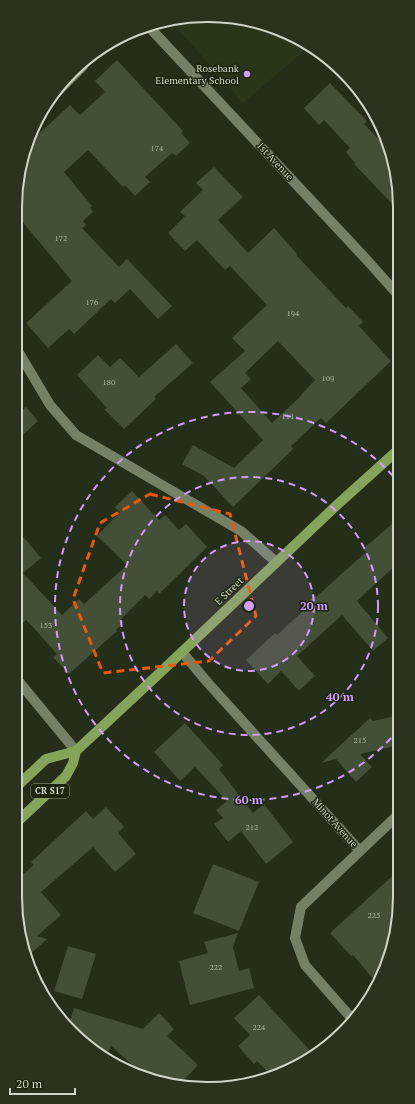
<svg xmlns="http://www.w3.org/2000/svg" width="415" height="1104" viewBox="0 0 415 1104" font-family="'PT Serif',serif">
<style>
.built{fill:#2a3619}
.building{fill:#444f37;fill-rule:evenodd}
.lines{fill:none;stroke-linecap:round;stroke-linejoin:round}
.minor{stroke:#758167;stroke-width:10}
.major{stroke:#86a35a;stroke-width:10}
.marked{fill:none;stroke:#e8590c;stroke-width:3;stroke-dasharray:8 5;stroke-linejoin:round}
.ring{fill:none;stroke:#d09dff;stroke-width:2;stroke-dasharray:7 5}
.poi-dot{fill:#d09dff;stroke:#1c250e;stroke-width:1.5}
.labels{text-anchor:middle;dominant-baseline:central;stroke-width:3;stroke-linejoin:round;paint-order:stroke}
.number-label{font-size:8px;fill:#acb4a4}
.shield{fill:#1c250e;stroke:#99a190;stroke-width:1}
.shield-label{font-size:9px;font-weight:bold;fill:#cfd6c8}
.poi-label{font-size:10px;fill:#cfd6c8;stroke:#1c250e;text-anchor:end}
.street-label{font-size:10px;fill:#cfd6c8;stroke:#1c250e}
.rim{fill:none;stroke:#cfd6c8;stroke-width:2}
.centre{fill:#d09dff;stroke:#1c250e;stroke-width:2}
.ring-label{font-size:12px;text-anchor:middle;font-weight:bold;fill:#d09dff;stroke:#1c250e;stroke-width:3;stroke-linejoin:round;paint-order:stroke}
</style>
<rect width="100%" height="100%" fill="#252e18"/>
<path class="built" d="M183 17 258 22 310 46 243 103 171 21Z"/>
<path class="building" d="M117 60 183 131 181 133 190 143 176 156 172 153 145 177 150 182 135 196 125 185 123 187 88 150 64 172 92 206 90 208 93 212 83 221 86 225 82 228 119 267 127 259 172 306 158 319 130 289 115 303 111 299 74 334 69 329 48 348 26 323 72 281 15 213 22 157 29 143 70 105 80 115 105 92 95 81Z
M330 83 367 121 364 124 388 149 398 182V210L354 164 355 163 346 152 350 148 324 120 319 125 304 108Z
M214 167 243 197 218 220 248 253 274 228 297 254 296 255 346 308 348 306 363 322 359 326 391 361 326 423 321 418 291 446 293 449 233 507 204 476 182 464 193 445 234 468 263 440 210 382 245 351 232 338 267 305 230 266 225 270 197 240 185 251 168 233 185 216 180 212 203 190 196 183ZM278 341 315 380 300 396H301L272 423 241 388 251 379 245 373Z
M176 344 193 363 154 397 156 399 124 429 104 409 107 408 77 375 98 355 110 367 120 358 139 377Z
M26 407 38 421 23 435 15 426V416Z
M132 491 159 520 165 515 179 530 186 524 207 547 159 594 157 591 149 599 145 595 121 619 124 622 116 630 117 631 69 674 53 657 57 654 32 626 26 620 23 623 15 614V527L41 558 23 573 62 615 79 599 84 604 127 565 97 536 120 512 115 507Z
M399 518V562L357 601 388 638 373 651 342 615 297 656 315 676 299 691 281 671 268 684 246 660 275 633 277 635 303 611 300 608 315 595 316 597 366 552 363 549Z
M400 715V745L360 754 372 767 356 782 336 759 321 763 370 718 373 721Z
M185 723 223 765 219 769 253 813 264 804 293 842 266 864 241 831 228 842 214 824 223 818 216 810 227 801 195 767 180 781 154 752Z
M106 807 124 827 118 833 136 854 115 872 93 847 41 892 61 915 37 936 47 939 25 959 15 896V881L34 865 31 862 86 811 93 819Z
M213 864 259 882 239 931 193 913Z
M400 869V896L393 947 376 982 353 955 351 956 330 933Z
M238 933 233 947 239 971 249 968 254 988 190 1005 179 961 208 953 204 942Z
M68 946 96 954 82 999 54 991Z
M259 995 315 1056 314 1057 271 1075 257 1061 254 1064 238 1046 250 1035 234 1018Z
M74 1008 143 1029 159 1013 174 1029 167 1036 198 1065 178 1086 136 1072V1069L111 1045 106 1059 68 1027Z"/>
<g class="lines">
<path class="minor" d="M150 28 366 259 399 296
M52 97 83 66
M15 346 50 405 76 435 241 531 276 562
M182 652 208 683 360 851
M15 677 76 751
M353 1020 305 965 295 938 301 907 400 813"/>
<path class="major" d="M15 788 46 759 76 751 164 669 338 504 399 449
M15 824 66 776 73 763 76 751"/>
</g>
<path class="marked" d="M150 494 230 514 256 616 209 661 103 673 73 599 100 523Z"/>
<circle cx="249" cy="606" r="65" fill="#d09dff" fill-opacity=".12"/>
<g class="ring">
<circle cx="249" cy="606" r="65"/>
<circle cx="249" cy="606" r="129"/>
<path d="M399 729A194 194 0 1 1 399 483"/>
</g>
<circle class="poi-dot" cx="247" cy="74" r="4"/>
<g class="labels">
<g class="number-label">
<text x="157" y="148">174</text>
<text x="61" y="238">172</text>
<text x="92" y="302">176</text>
<text x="293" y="313">194</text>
<text x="328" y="378">109</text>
<text x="109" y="382">180</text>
<text x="288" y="416">111</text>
<text x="46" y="625">153</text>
<text x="360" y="740">215</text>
<text x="252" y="827">212</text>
<text x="374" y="915">225</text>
<text x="216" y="967">222</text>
<text x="259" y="1027">224</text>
</g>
<rect class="shield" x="31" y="784" width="38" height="14" rx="3"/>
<g class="shield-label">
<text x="50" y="791">CR S17</text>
</g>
<g class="poi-label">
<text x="239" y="68">Rosebank<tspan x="239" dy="12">Elementary School</tspan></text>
</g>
<g class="street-label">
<text transform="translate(275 161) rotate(47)">1st Avenue</text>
<text transform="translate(229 591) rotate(-44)">E Street</text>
<text transform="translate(335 823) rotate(48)">Minot Avenue</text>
</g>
</g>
<path d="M0 0H415V1104H0ZM207 22H208A185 185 0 0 1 393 207V897A185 185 0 0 1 208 1082H207A185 185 0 0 1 22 897V207A185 185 0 0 1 207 22Z" fill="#2a331d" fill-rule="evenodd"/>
<path class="rim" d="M207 22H208A185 185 0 0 1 393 207V897A185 185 0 0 1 208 1082H207A185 185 0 0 1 22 897V207A185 185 0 0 1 207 22Z"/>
<circle cx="249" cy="606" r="6" class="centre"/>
<g class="ring-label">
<text x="314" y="610">20 m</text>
<text x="340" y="701">40 m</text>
<text x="249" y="804">60 m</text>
</g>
<path d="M10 1088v6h65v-6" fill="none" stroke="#cfd6c8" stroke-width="2"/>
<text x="16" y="1088" font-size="12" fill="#cfd6c8" stroke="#1c250e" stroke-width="3" paint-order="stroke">20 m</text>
</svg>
